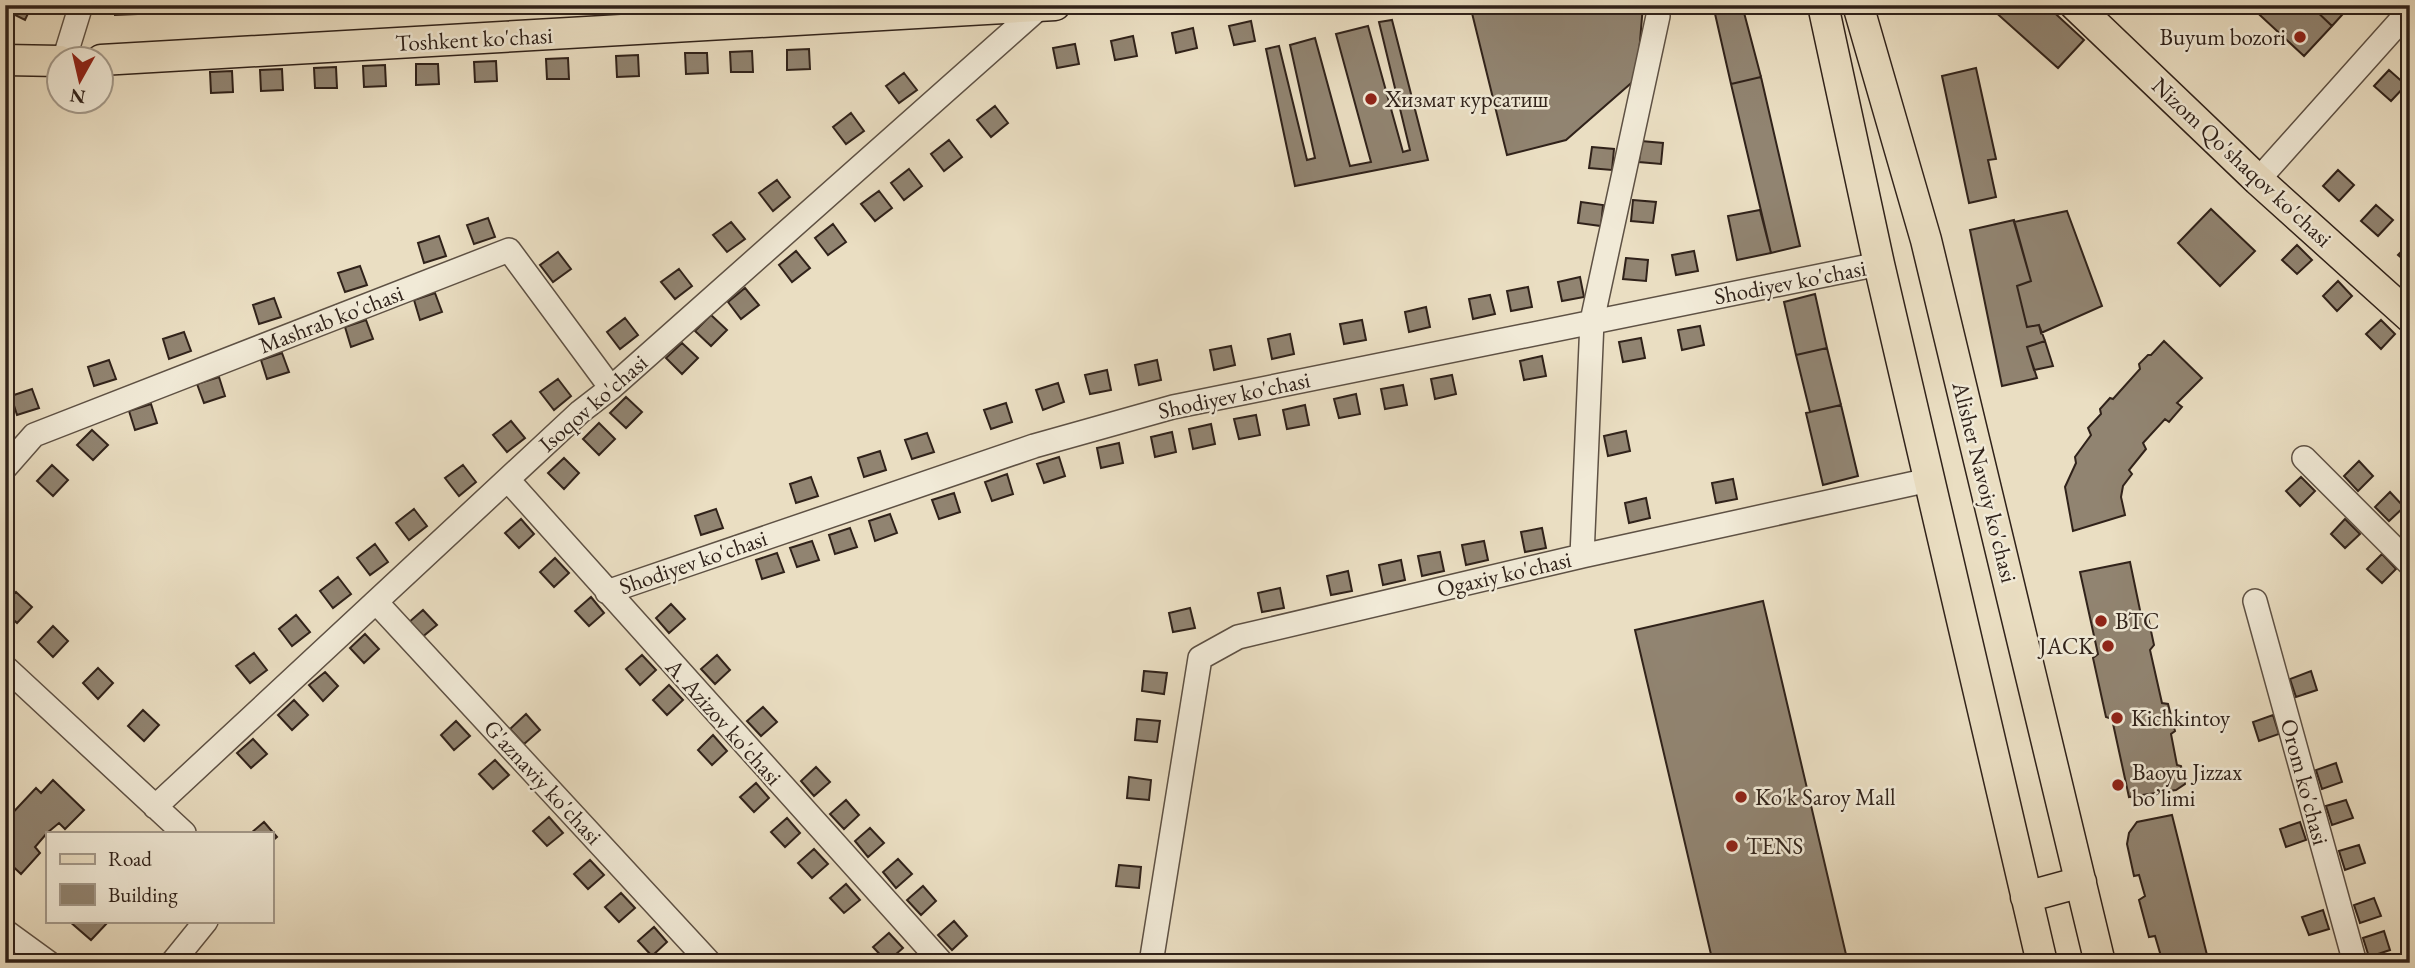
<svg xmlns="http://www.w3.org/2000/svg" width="2415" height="968" viewBox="0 0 2415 968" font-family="'EB Garamond',serif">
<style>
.building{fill:#918471;stroke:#30221a;stroke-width:2}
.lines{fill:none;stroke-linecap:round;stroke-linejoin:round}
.minor-casing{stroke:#5e5144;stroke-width:26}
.major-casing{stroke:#30221a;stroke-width:33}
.minor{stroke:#f1ead7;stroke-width:23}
.major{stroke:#eadec2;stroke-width:30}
.poi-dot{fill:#8f2418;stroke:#f1ead7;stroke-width:2.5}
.labels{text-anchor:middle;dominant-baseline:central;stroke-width:5;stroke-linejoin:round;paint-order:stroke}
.poi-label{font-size:23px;fill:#30221a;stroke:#f1ead7;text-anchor:start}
.street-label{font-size:23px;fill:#30221a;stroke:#f1ead7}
</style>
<rect width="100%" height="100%" fill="#eadec2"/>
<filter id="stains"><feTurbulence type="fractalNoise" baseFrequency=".00286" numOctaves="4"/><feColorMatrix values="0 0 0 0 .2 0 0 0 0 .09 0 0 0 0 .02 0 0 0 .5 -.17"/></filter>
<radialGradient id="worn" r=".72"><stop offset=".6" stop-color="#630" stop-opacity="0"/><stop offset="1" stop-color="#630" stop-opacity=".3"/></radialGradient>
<path class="building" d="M7 5H32L25 20 5 10Z
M115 5H137V14L115 15Z
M189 5H211V11L189 12Z
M1470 5H1643L1637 78 1566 140 1507 155Z
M1713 5H1742L1761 77 1731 84Z
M1997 5H2046L2084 40 2058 68 1993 10Z
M2249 5H2310L2332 26 2304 56Z
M2310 5H2351L2332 26Z
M1392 20 1428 160 1295 186 1266 49 1279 46 1307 160 1315 158 1290 45 1315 38 1350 166 1371 162 1336 34 1368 26 1403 152 1410 150 1379 22Z
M1251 21 1255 41 1234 45 1229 26Z
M1193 28 1197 48 1176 53 1172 33Z
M1133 36 1137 56 1115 60 1111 41Z
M1075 44 1079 64 1057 68 1053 48Z
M809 49 810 69 787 70V50Z
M752 51 753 72H731L730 52Z
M685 53H707L708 73 686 74Z
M638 55 639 76 617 77 616 56Z
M568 58 569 79H547L546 59Z
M496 61 497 81 475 82 474 62Z
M416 64H438L439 84 416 85Z
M385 65 386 86 364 87 363 66Z
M336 67 337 88H315L314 68Z
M1976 68 1996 159 1988 160 1996 197 1969 203 1942 76Z
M282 69 283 90 261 91 260 70Z
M2389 70 2406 85 2391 101 2374 86Z
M232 71 233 92 211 93 210 72Z
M904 73 917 90 899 103 886 86Z
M1761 77 1800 246 1771 253 1731 84Z
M995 106 1008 123 991 137 977 120Z
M851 113 864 131 846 144 833 127Z
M949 140 962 157 944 171 931 154Z
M1641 141 1663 143 1661 164 1639 162Z
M1592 147 1614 149 1612 170 1589 168Z
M909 169 922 186 904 200 891 183Z
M2338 170 2354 185 2339 201 2323 186Z
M777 180 790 197 773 211 759 193Z
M879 191 892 208 875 221 861 204Z
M1633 200 1656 202 1653 223 1631 221Z
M1581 202 1603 205 1601 226 1578 223Z
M2376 205 2393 220 2378 236 2361 221Z
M2211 209 2255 251 2220 286 2178 243Z
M1760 210 1771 253 1737 260 1728 216Z
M2067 211 2102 306 2041 333 2039 325 2027 327 2017 286 2031 281 2014 222Z
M488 218 495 237 474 244 467 225Z
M2014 220 2031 281 2017 286 2027 327 2039 325 2045 341 2027 347 2037 378 2002 386 1970 230Z
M731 222 745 239 727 252 713 235Z
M833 224 846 242 828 255 815 238Z
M439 236 446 256 424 263 418 243Z
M2410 243V265L2398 255Z
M2297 245 2312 260 2297 274 2282 260Z
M796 251 810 268 792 282 779 265Z
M1694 251 1698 271 1676 275 1672 255Z
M558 252 571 269 553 282 540 265Z
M1626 258 1648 260 1646 281 1623 279Z
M360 266 367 285 345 292 338 273Z
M679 269 692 286 675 299 661 282Z
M1580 277 1584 297 1562 301 1558 282Z
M2338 281 2352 296 2337 311 2323 296Z
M1528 287 1532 307 1511 311 1507 291Z
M745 288 759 305 741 319 728 302Z
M435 293 442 312 420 320 414 300Z
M1815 294 1827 348 1796 355 1784 302Z
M1490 295 1495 314 1473 319 1469 299Z
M274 298 281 317 259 324 253 305Z
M1426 307 1430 327 1409 332 1405 312Z
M711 315 727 330 711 346 695 331Z
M625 318 638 335 620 349 607 332Z
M366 320 373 339 351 347 345 327Z
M1362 320 1366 340 1344 344 1340 324Z
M2381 320 2395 334 2381 349 2366 334Z
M1700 326 1704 345 1682 350 1678 330Z
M184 332 191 351 169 359 163 339Z
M1290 334 1294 354 1272 359 1268 339Z
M1641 338 1645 358 1623 362 1619 342Z
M2045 341 2053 366 2034 370 2027 347Z
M2164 341 2202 378 2177 403 2182 407 2169 422 2165 419 2143 443 2146 449 2129 470 2132 474 2123 486 2121 497 2125 515 2073 531 2065 487 2076 463 2075 457 2091 435 2088 428 2101 414 2100 409 2110 398 2113 399 2140 369 2139 364 2148 355H2151Z
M682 343 698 358 682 374 666 358Z
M1231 346 1235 365 1214 370 1210 350Z
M1827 348 1841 405 1810 412 1796 355Z
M282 353 289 372 267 379 261 360Z
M1542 356 1546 376 1524 380 1520 361Z
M109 360 116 379 94 386 88 367Z
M1157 360 1161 380 1139 385 1135 365Z
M1107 370 1111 390 1090 394 1085 375Z
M1452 375 1456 394 1435 399 1431 379Z
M219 377 225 396 204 403 197 384Z
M558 379 571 396 554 410 540 392Z
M1058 383 1064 402 1043 410 1036 390Z
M1403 385 1407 405 1385 409 1381 389Z
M32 389 39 408 17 415 11 396Z
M1356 394 1360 414 1339 418 1334 399Z
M626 397 642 412 626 428 610 413Z
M1006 403 1012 422 991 429 984 410Z
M151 404 157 423 135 430 129 411Z
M1305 405 1309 425 1287 429 1283 410Z
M1841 405 1858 476 1823 485 1806 413Z
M1256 415 1260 435 1239 439 1234 419Z
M511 421 525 438 507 452 493 435Z
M599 423 615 439 599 455 583 439Z
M1211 424 1215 444 1193 449 1189 429Z
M92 430 108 445 93 460 77 445Z
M1626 431 1630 451 1608 456 1604 436Z
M1172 432 1176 452 1155 457 1151 437Z
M927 433 934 452 912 459 905 440Z
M1119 443 1123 463 1101 468 1097 448Z
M880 451 886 470 864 477 858 458Z
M1059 457 1065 476 1044 483 1037 464Z
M564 458 579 473 564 489 548 473Z
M2359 461 2373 476 2358 491 2344 476Z
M52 465 68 480 53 496 37 481Z
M463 465 476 482 459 496 445 478Z
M1007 474 1013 494 992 501 985 482Z
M811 477 818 496 796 503 790 484Z
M2301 477 2315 491 2300 506 2286 491Z
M1733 479 1737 499 1716 503 1712 483Z
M2390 492 2404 507 2389 521 2375 507Z
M954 493 960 512 939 519 932 500Z
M1646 498 1650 518 1629 523 1625 503Z
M414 509 427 526 409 540 396 523Z
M716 509 723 528 701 535 695 516Z
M890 514 897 533 875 541 869 521Z
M521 519 534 534 519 548 505 533Z
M2345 519 2360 534 2345 548 2331 534Z
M850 528 857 547 835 554 829 535Z
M1542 528 1546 548 1525 552 1521 532Z
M812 541 819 560 797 567 790 548Z
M1484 541 1488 560 1466 565 1462 545Z
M375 544 388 562 370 575 357 558Z
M1440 552 1444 571 1422 576 1418 556Z
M777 553 784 572 762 579 756 560Z
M2382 554 2396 569 2382 583 2367 569Z
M555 558 569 573 554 587 540 572Z
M1401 560 1405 580 1383 585 1379 565Z
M2130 562 2141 615 2148 617 2154 645 2150 650 2162 703 2168 704 2175 731 2171 734 2177 765 2181 766 2185 784 2176 790 2129 797 2112 719 2106 717 2093 658 2098 654 2080 572Z
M1348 571 1352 591 1331 595 1327 576Z
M338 577 351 594 333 608 320 591Z
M1280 588 1284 608 1262 612 1258 593Z
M16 592 32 607 17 623 5 612V603Z
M591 597 604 613 589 626 575 611Z
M1763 601 1848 963H1713L1635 630Z
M671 604 685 619 669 633 656 618Z
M1190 608 1195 628 1173 632 1169 613Z
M423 610 437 625 421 638 408 623Z
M296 615 310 632 292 646 279 629Z
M53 626 68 641 53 657 38 642Z
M365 634 379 649 364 663 350 648Z
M254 653 267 670 250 683 236 666Z
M642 655 656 670 640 685 626 669Z
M717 655 730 670 715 684 701 669Z
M98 668 113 683 98 699 83 683Z
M1144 671 1167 673 1164 694 1142 691Z
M2311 671 2317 690 2296 697 2290 679Z
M325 672 338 686 323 701 309 685Z
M669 685 683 700 667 715 653 700Z
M294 700 308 715 292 730 278 715Z
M763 707 777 722 761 736 747 721Z
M143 710 159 725 144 741 128 726Z
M526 714 540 730 524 744 510 729Z
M2273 715 2279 734 2259 741 2253 722Z
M1137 719 1160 721 1157 742 1135 740Z
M456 721 470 736 454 750 441 735Z
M713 735 727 751 712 765 698 750Z
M253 739 267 754 251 768 237 753Z
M495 760 509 775 493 789 479 774Z
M2336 763 2342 782 2322 789 2316 770Z
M816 767 830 782 814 796 801 781Z
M1129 777 1151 780 1149 800 1127 798Z
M53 780 84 810 65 829 59 823 47 833 35 847 40 853 21 874 5 859V821L36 788 41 793Z
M756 783 769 798 754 812 740 797Z
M846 800 859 815 844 829 830 814Z
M2346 800 2353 818 2332 825 2326 806Z
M2172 815 2209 963H2163L2155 936 2149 937 2139 900 2145 896 2139 875 2134 876 2127 844 2129 833 2137 822Z
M549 817 563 833 547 846 533 831Z
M787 818 800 833 785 847 771 832Z
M264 822 277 837 271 842V833H251Z
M2300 822 2306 840 2286 847 2280 829Z
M870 828 884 843 868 857 855 841Z
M2359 845 2365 863 2345 870 2339 851Z
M814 849 828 864 812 878 798 863Z
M898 859 912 874 896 888 883 872Z
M590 860 604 875 588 889 574 874Z
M1119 865 1141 867 1139 888 1116 886Z
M846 884 860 900 844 913 830 898Z
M923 886 936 901 921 915 907 900Z
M621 893 635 908 619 922 605 907Z
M2374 898 2381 916 2360 923 2354 905Z
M2323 910 2329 929 2309 935 2302 917Z
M69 921H109L91 940Z
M954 921 967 936 952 950 938 935Z
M654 927 667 942 652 956 638 941Z
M2384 931 2390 950 2369 957 2363 938Z
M889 933 903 948 887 962 873 947Z"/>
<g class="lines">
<g class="minor-casing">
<path id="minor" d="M64 60 81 5
M2258 180 2410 10
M2304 458 2410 564
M5 468 34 435 509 250 611 388
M508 480 942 963
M1582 556 1929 480
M607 592 1034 446 1173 407 1879 264
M2255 601 2355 963
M376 602 710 963
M5 667 184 833
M155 807 580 412 611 388 1039 8
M5 931 49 963
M172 963 206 921
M1151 963 1200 658 1238 637 1582 556 1592 321 1658 16"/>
</g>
<g class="major-casing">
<path id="major" d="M1823 5 1879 264 2042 963
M1858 5 1926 240 2100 963
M2075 5 2258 180 2410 317
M5 60 60 61
M101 60 1055 5
M2026 897 2081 882"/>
</g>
<use href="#minor" class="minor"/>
<use href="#major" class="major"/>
</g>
<g class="poi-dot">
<circle cx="2300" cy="37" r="7"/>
<circle cx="1371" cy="99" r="7"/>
<circle cx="2101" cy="621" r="7"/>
<circle cx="2108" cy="646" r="7"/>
<circle cx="2117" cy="718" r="7"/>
<circle cx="2118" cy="785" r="7"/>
<circle cx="1741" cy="797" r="7"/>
<circle cx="1732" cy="846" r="7"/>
</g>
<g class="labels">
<g class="poi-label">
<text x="2286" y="37" text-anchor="end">Buyum bozori</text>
<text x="1385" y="99">Хизмат курсатиш</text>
<text x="2115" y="621">BTC</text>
<text x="2094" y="646" text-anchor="end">JACK</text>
<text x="2131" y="718">Kichkintoy</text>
<text x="2132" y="772">Baoyu Jizzax<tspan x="2132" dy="26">bo’limi</tspan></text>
<text x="1755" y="797">Ko'k Saroy Mall</text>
<text x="1746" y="846">TENS</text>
</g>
<g class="street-label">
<text transform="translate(474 39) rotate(-3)">Toshkent ko'chasi</text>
<text transform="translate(2242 162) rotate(43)">Nizom Qo'shaqov ko'chasi</text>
<text transform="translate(1790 282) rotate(-11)">Shodiyev ko'chasi</text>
<text transform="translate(331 319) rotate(-21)">Mashrab ko'chasi</text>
<text transform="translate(1234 395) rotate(-12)">Shodiyev ko'chasi</text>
<text transform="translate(593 403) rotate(-41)">Isoqov ko'chasi</text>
<text transform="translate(1985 482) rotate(76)">Alisher Navoiy ko'chasi</text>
<text transform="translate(693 562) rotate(-19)">Shodiyev ko'chasi</text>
<text transform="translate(1504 574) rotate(-13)">Ogaxiy ko'chasi</text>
<text transform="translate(724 722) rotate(48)">A. Azizov ko'chasi</text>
<text transform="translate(543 782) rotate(47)">G'aznaviy ko'chasi</text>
<text transform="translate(2305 782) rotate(75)">Orom ko'chasi</text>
</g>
</g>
<rect width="2415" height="968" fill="none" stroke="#eadec2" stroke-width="28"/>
<rect x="7" y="7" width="2401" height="954" fill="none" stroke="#30221a" stroke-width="3.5"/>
<rect x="14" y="14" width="2387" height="940" fill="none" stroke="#30221a" stroke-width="2"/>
<rect x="46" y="832" width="228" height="91" fill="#f1ead7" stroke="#a49a8b" stroke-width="2"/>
<rect x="60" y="854" width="35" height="10" fill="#eadec2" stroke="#a49a8b" stroke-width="2"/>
<text x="108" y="866" font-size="21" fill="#30221a">Road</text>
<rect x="60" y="884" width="35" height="21" fill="#918471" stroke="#a49a8b" stroke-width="2"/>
<text x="108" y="902" font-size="21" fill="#30221a">Building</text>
<g transform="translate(80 80) rotate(188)"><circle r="33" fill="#f1ead7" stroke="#a49a8b" stroke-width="2"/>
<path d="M0-5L12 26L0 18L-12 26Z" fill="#8f2418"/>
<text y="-10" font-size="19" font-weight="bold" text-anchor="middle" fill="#30221a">N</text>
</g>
<rect width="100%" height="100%" filter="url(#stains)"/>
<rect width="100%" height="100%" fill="url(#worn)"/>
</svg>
